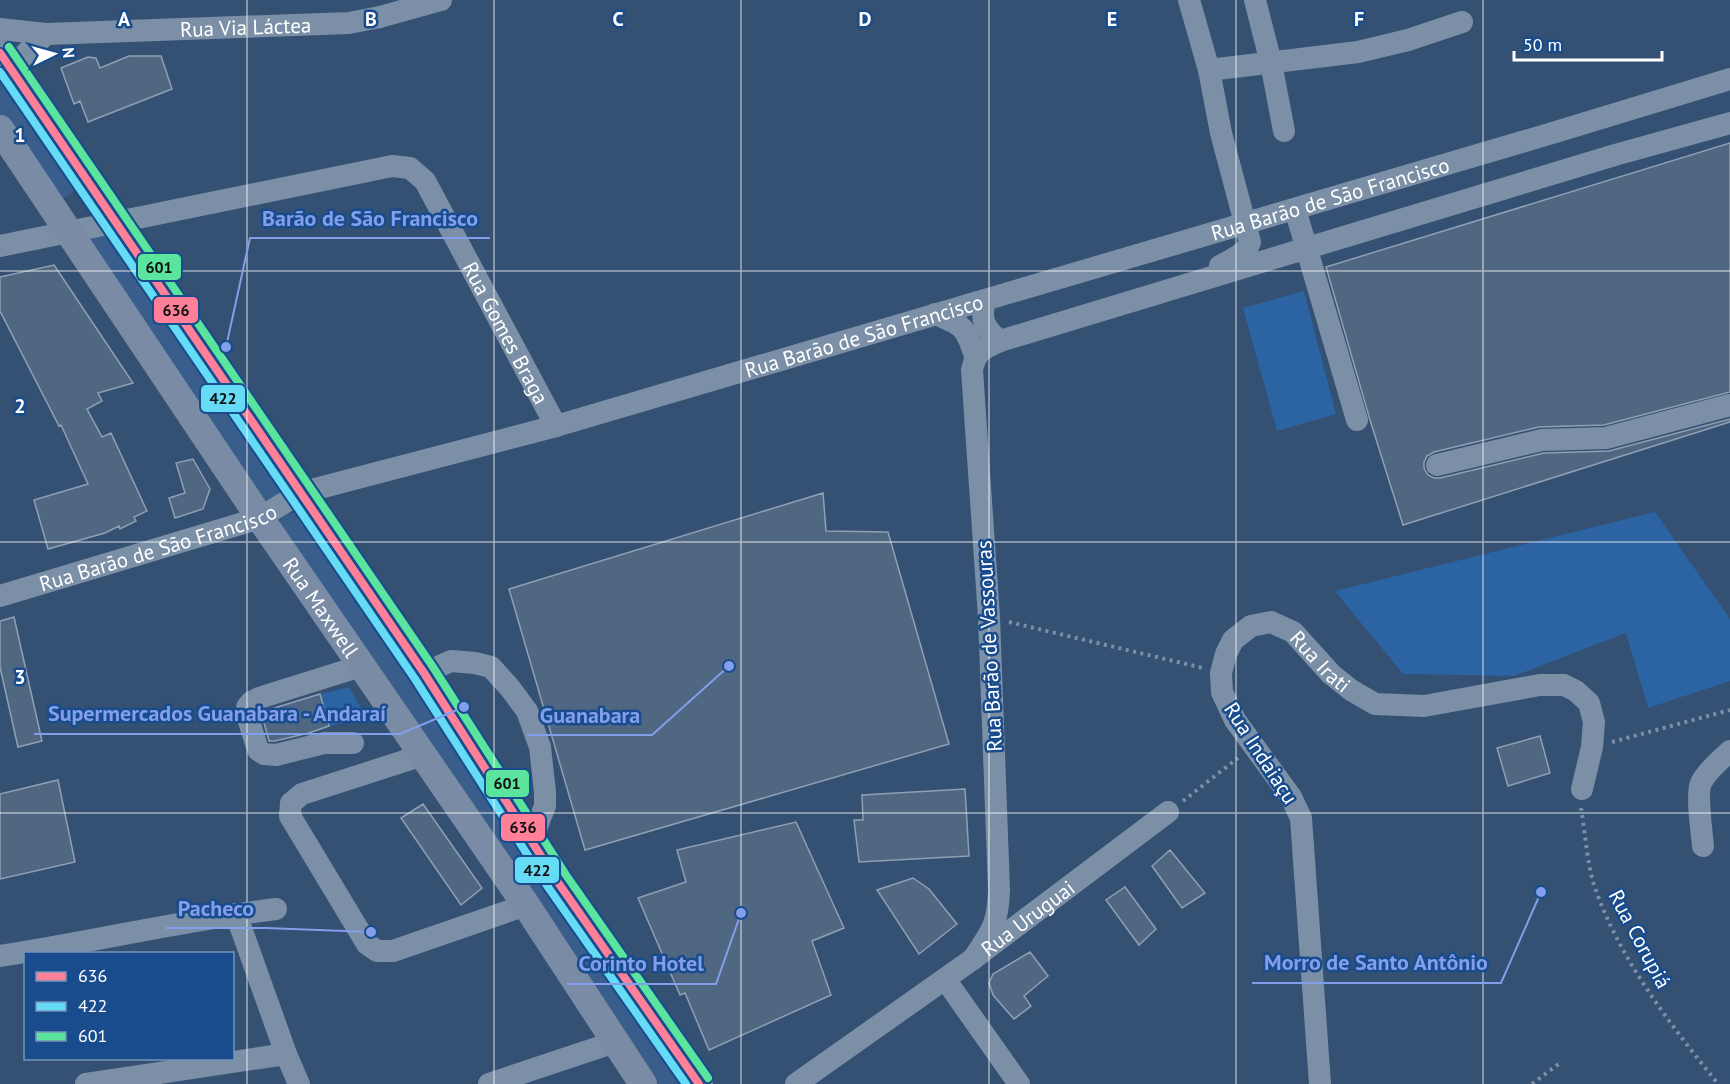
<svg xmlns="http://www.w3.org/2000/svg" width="1730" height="1084" viewBox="0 0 1730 1084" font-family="'PT Sans',sans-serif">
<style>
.green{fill:#2c63a3}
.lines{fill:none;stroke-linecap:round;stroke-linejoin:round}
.river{stroke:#395e8c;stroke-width:36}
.building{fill:#506782;stroke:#8fa0b4;stroke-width:1.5}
.path{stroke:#7b8fa6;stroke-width:4;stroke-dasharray:3 4.5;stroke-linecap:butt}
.minor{stroke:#7b8fa6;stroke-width:22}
.major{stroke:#7a8ca5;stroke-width:28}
.bus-1-casing{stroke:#194c8d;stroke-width:12}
.bus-2-casing{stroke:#194c8d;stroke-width:12}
.bus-3-casing{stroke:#194c8d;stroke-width:12}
.bus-1{stroke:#ff8098;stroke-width:8}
.bus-2{stroke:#66dbf5;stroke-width:8}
.bus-3{stroke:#5ae49d;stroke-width:8}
.grid{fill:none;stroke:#fff;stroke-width:1.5;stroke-opacity:0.55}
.labels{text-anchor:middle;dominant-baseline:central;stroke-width:5;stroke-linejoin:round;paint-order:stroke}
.street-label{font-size:21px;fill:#fff;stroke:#194c8d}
.grid-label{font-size:20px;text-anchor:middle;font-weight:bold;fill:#fff;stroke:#194c8d;stroke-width:5;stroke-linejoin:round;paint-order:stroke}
.leader{fill:none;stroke:#839eea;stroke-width:2}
.callout-dot{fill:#839eea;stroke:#194c8d;stroke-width:2}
.callout-label{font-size:22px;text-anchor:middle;font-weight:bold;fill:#839eea;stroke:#194c8d;stroke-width:5;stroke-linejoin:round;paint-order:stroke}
.line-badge{stroke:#194c8d;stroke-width:2}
.pale-badge-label{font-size:16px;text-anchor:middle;font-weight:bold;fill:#111}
</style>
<rect width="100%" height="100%" fill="#345072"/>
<path class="green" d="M1304 291 1336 414 1277 431 1243 308Z
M1655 512 1730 619V681L1648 708 1626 633 1514 676 1403 674 1335 591Z
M349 687 367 718 329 726 320 694Z"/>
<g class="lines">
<path class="river" d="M0 91 59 180
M104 247 267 489
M295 531 668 1084"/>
</g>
<path class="building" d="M129 56H161L172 89 88 122 80 101 74 104 61 68 88 57 96 58 100 68Z
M1730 143V392L1604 425 1539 427 1434 452 1427 456 1424 462V468L1428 475 1434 478H1440L1544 453 1609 451 1730 419V422L1403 525 1370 420 1326 267Z
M54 265 133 383 98 393 102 401 87 409 102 437 111 433 147 511 134 517 136 521 120 529 119 526 105 533 48 549 34 500 88 484 61 425 59 426 0 311V277Z
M193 459 210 489 203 509 175 518 169 498 185 493 176 463Z
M823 493 826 531 888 532 949 744 585 850 509 589Z
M14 617 42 741 18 747 0 667V621Z
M320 694 329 726 309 733 275 741H269L261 712Z
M1540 736 1550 773 1508 786 1497 748Z
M58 780 75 862 0 879V794Z
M965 789 969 856 859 862 854 820H863L862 795Z
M423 804 482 888 461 905 401 818Z
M796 822 844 928 812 941 831 995 709 1050 685 993 680 995 638 898 686 882 677 850Z
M1170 850 1205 893 1182 908 1152 866Z
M913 878 929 889 957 924 919 954 877 890Z
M1125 887 1156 929 1139 945 1106 900Z
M1030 952 1048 976 1024 996 1031 1006 1014 1019 993 995 989 983 993 974Z"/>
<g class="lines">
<path class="path" d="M1009 622 1203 668
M1612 742 1730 710
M1183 801 1238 758
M1581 808C1585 831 1587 863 1594 885 1619 959 1670 1024 1718 1084
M1532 1084 1560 1063"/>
<g class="minor">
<path d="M1189 0 1209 70 1221 133 1250 242C1247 254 1230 260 1220 266"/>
<path d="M1255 0 1271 63 1284 131"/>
<path id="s1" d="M0 29 46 34 349 23 380 17 441 0"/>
<path d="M11 68 46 34"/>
<path d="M1209 70 1358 52 1408 40 1462 22"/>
<path d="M1295 209 1357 420"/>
<path id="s2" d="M0 246 392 166 410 168 425 181 556 426"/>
<path d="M985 300C980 320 984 328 1000 341"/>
<path d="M935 314C963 325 966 327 975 356"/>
<path d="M1437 465 1542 440 1606 438 1730 405"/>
<path id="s3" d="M0 596 260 518 300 493 556 426 1549 134 1730 79"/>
<path d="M424 673 451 661 475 663 491 667 510 688 527 711 540 747 545 792V806L541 816 535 832 530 839"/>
<path d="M353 743H324L276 755 264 754 258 750 247 715V707L251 702 259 698 361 666"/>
<path d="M423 755 302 794 291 803 290 816 367 944 377 951H393L526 905"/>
<path d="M1703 846C1702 833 1696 795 1701 783 1706 772 1721 759 1730 751"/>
<path d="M236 914 286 1054 299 1084"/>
<path d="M0 956C92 942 183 920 276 909"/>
<path d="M973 959C992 931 998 924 999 890L989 617 972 370C976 351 982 349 1000 341L1615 155 1730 123"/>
<path d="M945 979 1019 1084"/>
<path d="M86 1084 286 1054"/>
<path d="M489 1084 615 1042"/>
<path id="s4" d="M796 1084 973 959 1168 812"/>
<path id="s5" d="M1320 1084 1301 818 1291 797 1235 720 1222 692 1221 673 1226 654 1233 640 1251 626 1271 622 1293 632 1331 674 1351 690 1375 704 1424 706 1540 685H1564L1576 691 1589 703 1594 722 1592 747 1582 789"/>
</g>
<g class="major">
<path d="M0 53 424 673 557 881 699 1084"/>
<path id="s6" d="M0 129 260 518 526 905 643 1084"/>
</g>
<g class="bus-1-casing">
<path id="bus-1" d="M0 53 424 673 557 881 699 1084"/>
</g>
<g class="bus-2-casing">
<path id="bus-2" d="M0 72 415 679 548 887 686 1084"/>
</g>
<g class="bus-3-casing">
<path id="bus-3" d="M9 47 433 667 566 875 708 1078"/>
</g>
<use href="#bus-1" class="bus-1"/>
<use href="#bus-2" class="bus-2"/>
<use href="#bus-3" class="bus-3"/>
</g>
<path class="grid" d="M247 0V1084M494 0V1084M741 0V1084M989 0V1084M1236 0V1084M1483 0V1084M0 271H1730M0 542H1730M0 813H1730"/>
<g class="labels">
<g class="street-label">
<text stroke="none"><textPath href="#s1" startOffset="246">Rua Via Láctea</textPath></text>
<text stroke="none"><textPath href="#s3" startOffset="1390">Rua Barão de São Francisco</textPath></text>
<text stroke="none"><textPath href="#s2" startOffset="610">Rua Gomes Braga</textPath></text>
<text stroke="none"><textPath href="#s3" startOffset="904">Rua Barão de São Francisco</textPath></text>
<text stroke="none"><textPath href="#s3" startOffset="165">Rua Barão de São Francisco</textPath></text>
<text stroke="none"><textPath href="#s6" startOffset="576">Rua Maxwell</textPath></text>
<text transform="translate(989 646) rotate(-93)">Rua Barão de Vassouras</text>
<text stroke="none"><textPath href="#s5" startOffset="578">Rua Irati</textPath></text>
<text transform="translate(1261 753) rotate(57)">Rua Indaiaçu</text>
<text stroke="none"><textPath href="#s4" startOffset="285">Rua Uruguai</textPath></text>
<text transform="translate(1640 939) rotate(62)">Rua Corupiá</text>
</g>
</g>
<g class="grid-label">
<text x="124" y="26">A</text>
<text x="371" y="26">B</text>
<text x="618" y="26">C</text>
<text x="865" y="26">D</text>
<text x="1112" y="26">E</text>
<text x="1359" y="26">F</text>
<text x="20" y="142">1</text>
<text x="20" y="413">2</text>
<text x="20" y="684">3</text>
</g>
<path class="leader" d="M226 347L250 238H490M464 707L400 734H34M729 666L652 735H527M371 932L266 928H166M1541 892L1501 983H1252M741 913L716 984H567"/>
<g class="callout-dot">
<circle cx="226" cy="347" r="6"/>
<circle cx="464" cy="707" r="6"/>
<circle cx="729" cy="666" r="6"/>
<circle cx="371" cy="932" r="6"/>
<circle cx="1541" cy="892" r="6"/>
<circle cx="741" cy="913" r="6"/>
</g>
<g class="callout-label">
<text x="370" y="226">Barão de São Francisco</text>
<text x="217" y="721">Supermercados Guanabara - Andaraí</text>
<text x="590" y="723">Guanabara</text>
<text x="216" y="916">Pacheco</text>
<text x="1376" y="970">Morro de Santo Antônio</text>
<text x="641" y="971">Corinto Hotel</text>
</g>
<g class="line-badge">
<rect x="137" y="253" width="45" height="28" rx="6" fill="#5ae49d"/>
<rect x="153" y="296" width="46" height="28" rx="6" fill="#ff8098"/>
<rect x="200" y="384" width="46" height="29" rx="6" fill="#66dbf5"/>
<rect x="485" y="769" width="45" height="29" rx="6" fill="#5ae49d"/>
<rect x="500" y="813" width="46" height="29" rx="6" fill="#ff8098"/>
<rect x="514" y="856" width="46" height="28" rx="6" fill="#66dbf5"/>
</g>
<g class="pale-badge-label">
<text x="159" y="273">601</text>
<text x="176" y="316">636</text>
<text x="223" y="404">422</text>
<text x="507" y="789">601</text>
<text x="523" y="833">636</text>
<text x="537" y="876">422</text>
</g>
<rect x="24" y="952" width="210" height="108" fill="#194c8d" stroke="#7594bb" stroke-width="1.5"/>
<rect x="36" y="972" width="30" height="9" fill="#ff8098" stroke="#7594bb" stroke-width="1.5"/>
<text x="78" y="982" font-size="18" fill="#ffffff">636</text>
<rect x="36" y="1002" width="30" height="9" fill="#66dbf5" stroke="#7594bb" stroke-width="1.5"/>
<text x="78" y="1012" font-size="18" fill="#ffffff">422</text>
<rect x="36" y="1032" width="30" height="9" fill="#5ae49d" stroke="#7594bb" stroke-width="1.5"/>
<text x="78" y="1042" font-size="18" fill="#ffffff">601</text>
<g transform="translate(54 54) rotate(85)" stroke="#194c8d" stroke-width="4.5" paint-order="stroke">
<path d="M0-4.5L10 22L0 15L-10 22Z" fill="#ffffff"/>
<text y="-9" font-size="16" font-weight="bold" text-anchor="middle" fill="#ffffff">N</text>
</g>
<path d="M1514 51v9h148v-9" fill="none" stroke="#ffffff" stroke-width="3"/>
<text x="1523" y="51" font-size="18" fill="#ffffff" stroke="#194c8d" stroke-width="4.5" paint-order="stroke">50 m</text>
</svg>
